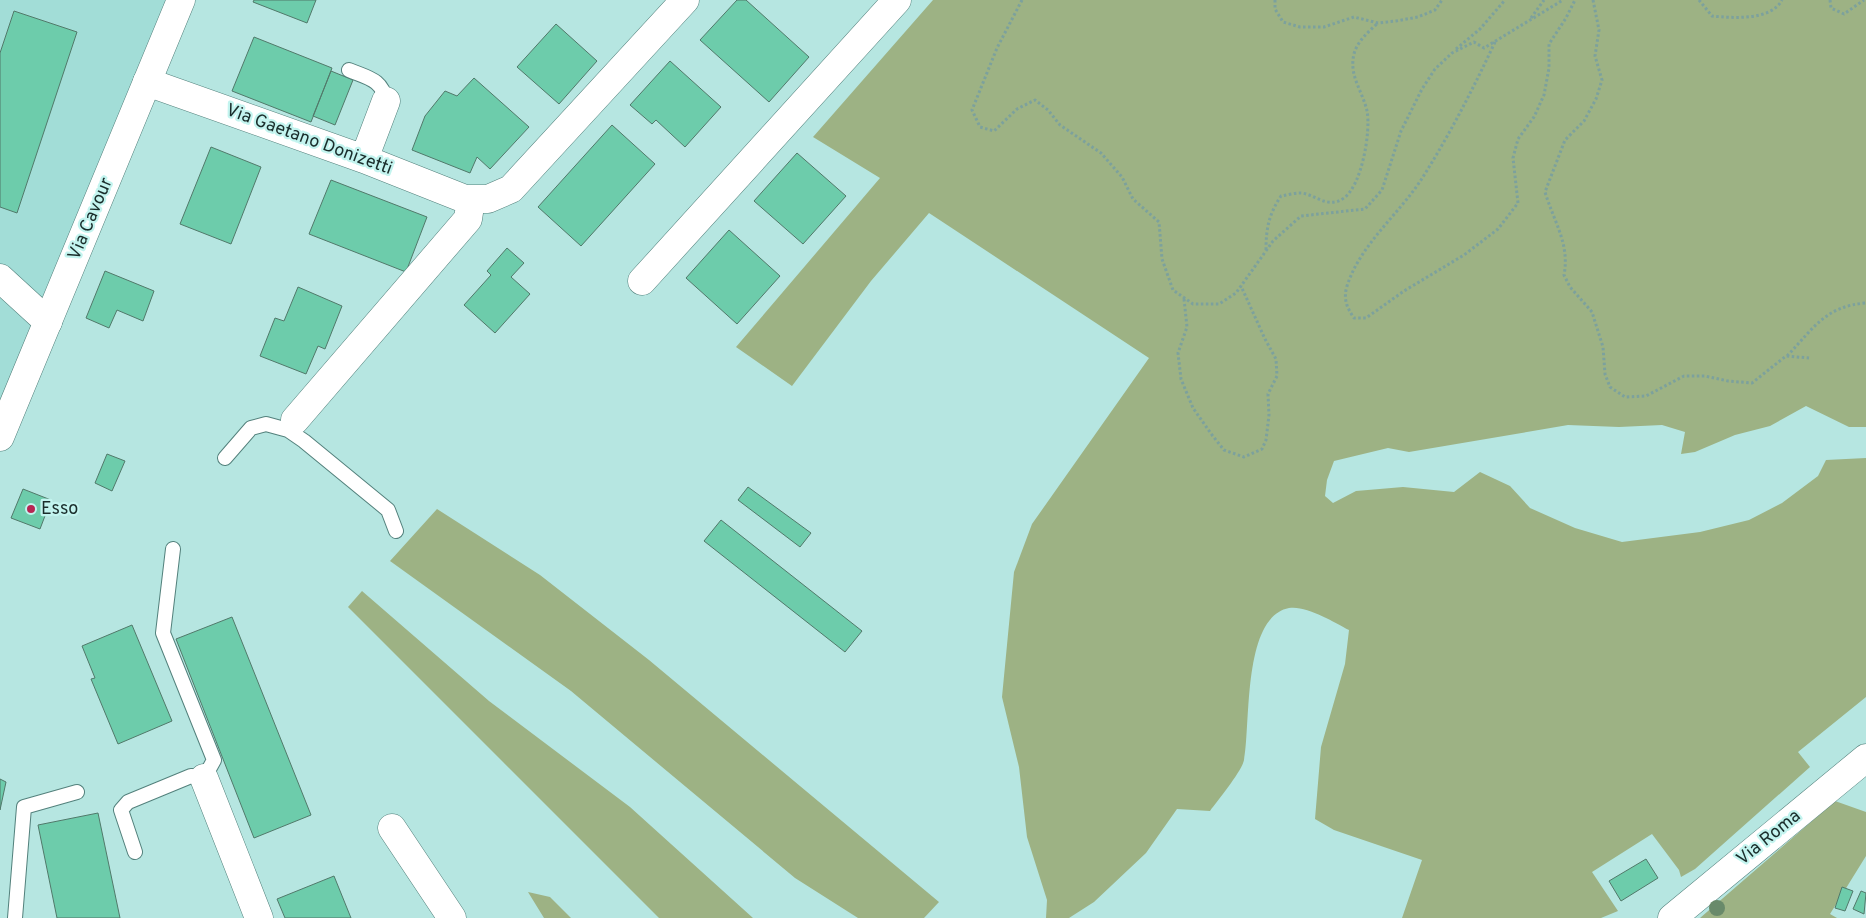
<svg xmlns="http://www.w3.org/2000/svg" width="1866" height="918" viewBox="0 0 1866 918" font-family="Overpass,sans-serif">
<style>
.built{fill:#a2ddd7}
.green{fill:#9db284}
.building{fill:#6dccab;stroke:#51796a}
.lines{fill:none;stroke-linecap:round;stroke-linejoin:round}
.service-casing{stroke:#53817c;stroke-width:16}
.minor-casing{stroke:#53817c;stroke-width:29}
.tertiary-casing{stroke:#53817c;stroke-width:29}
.path{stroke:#7ca19d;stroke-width:3;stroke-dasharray:2.5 2.5;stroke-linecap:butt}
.service{stroke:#fff;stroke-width:14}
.minor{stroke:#fff;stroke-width:28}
.tertiary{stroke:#fff;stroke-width:28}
.tree{fill:#698a6a}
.poi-dot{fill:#b62653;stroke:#c3f4ef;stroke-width:2}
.labels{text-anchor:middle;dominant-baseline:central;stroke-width:4.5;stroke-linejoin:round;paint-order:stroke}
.street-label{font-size:18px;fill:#1a2d2b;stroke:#c3f4ef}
.poi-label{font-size:18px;fill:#1a2d2b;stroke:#c3f4ef;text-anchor:start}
</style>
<rect width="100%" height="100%" fill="#b6e6e1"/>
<path class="built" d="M0 0H167L0 402Z"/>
<path class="green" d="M933 0H1866V427H1849L1806 406 1770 426 1735 435 1695 452 1681 454 1685 432 1662 425 1619 427 1568 425 1409 452 1388 448 1334 461 1327 480 1325 496 1333 503 1356 491 1403 487 1454 492 1480 472 1510 486 1530 508 1575 528 1622 542 1700 532 1749 520 1782 503 1818 476 1826 460 1866 458V697L1798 752 1810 767 1695 869 1681 877 1679 870 1652 834 1592 872 1618 911 1601 918H1402L1422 860 1334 830 1315 819 1321 747 1345 664 1349 630C1334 622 1306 605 1289 608 1242 617 1251 725 1244 760 1242 771 1218 800 1210 811L1177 809 1146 853 1094 902 1069 918H1046L1047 900 1027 837 1019 767 1002 697 1014 572 1032 524 1149 358 929 213 871 281 792 386 736 347 880 178 813 137Z
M437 509 540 575 649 660 939 902 924 918H858L795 878 571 691 390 561Z
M362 591 489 701 630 807 753 918H659L348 607Z
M1835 801 1866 812V856L1830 914 1837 918H1700Z
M528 892 550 897 571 918H544Z"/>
<path class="building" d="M254 0H316L307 23 253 2Z
M737 0H746L809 57 769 102 700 40Z
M14 11 77 32 17 213 0 207V53Z
M556 24 597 61 559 104 517 67Z
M254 37 332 68 311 122 232 91Z
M670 61 721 107 685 147 656 120 652 124 630 105Z
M331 71 353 80 335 125 313 116Z
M474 78 529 127 490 169 477 157 470 173 412 150 425 116 445 91 457 96Z
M612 125 655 164 581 246 538 207Z
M211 147 261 167 231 244 180 224Z
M797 153 846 196 803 244 754 201Z
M331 180 427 217 406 272 309 234Z
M729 230 780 276 737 324 686 278Z
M507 248 524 263 511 277 530 294 495 333 464 305 491 275 487 271Z
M105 271 154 291 143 321 117 310 109 328 86 318Z
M298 287 342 306 325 349 318 346 306 374 260 356 275 318 284 321Z
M107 454 125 461 112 491 95 483Z
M748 487 811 533 800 547 738 500Z
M23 489 51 500 40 529 11 518Z
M721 520 862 631 845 652 704 541Z
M232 617 311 815 254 838 176 639Z
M132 625 172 721 118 744 91 679 95 678 82 646Z
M0 779 6 782 0 810Z
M98 813 120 918H57L38 825Z
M1646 859 1658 878 1621 901 1609 881Z
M334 876 351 918H285L277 899Z
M1842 887 1853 891 1845 911 1835 908Z
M1861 891 1866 893 1864 914 1853 909Z"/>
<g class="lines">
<g class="service-casing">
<path id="service" d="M349 70C368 78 382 79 386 101
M225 458 251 428 266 424 288 430 304 441 388 510 396 531
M135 852 121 810 128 802 191 776 204 778 214 760 163 633 173 549
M15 918 24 807 77 792"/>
</g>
<g class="minor-casing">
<path id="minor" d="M147 82 364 159 465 199H488L511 189 685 0
M364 159 386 101
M0 278 48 322
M642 281 897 0
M295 420 468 219 471 199
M204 778 259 918
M392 828 452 918
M1672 918 1866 758"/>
</g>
<g class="tertiary-casing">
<path id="tertiary" d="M0 437 181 0"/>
</g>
<path class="path" d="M1022 0 997 48 972 110 980 127 994 131 1017 109 1035 100 1048 110 1060 125 1101 153 1122 177 1133 199 1159 222 1162 259 1173 290 1193 304H1219L1236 293 1273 241 1301 216 1365 209 1382 190 1401 131 1422 89 1435 69 1452 53 1474 42 1484 48 1563 0
M1275 0V9L1283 22 1300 27H1324L1354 17 1378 23 1396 21 1418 17 1435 10 1442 0
M1593 0 1599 30 1595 56 1602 80 1596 99 1584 121 1565 140 1545 192C1554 222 1570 244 1564 275L1570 287 1592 312 1603 347 1605 374 1610 387 1625 397 1646 396 1684 376H1705L1728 381 1752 383 1786 356 1809 358
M1699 0 1712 16C1732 18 1771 21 1782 0
M1830 0 1831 8 1844 14 1864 0
M1531 18 1544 0
M1495 42C1473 89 1449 136 1421 180 1398 215 1360 245 1347 286 1343 299 1347 308 1354 318H1366L1404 291 1464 255 1498 229 1518 203 1513 158 1518 139 1534 117 1544 95 1549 68V44L1566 18 1575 0
M1456 49 1480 29 1505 0
M1266 250C1266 228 1269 214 1281 196 1287 195 1294 193 1300 193 1314 193 1327 210 1344 198 1362 185 1371 131 1367 111 1363 93 1351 78 1353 60 1354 44 1367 33 1378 23
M1184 299 1187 327 1178 353 1181 379 1193 408 1212 435 1224 450 1244 457 1262 449 1266 440 1269 415 1268 394 1277 376 1276 359 1265 339 1241 286
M1787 356C1813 329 1825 306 1866 303"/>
<use href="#service" class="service"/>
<use href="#minor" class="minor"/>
<use href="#tertiary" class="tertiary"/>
</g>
<circle class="tree" cx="1717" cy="908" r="8"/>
<circle class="poi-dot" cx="31" cy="509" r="5"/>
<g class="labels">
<g class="street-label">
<text transform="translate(309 140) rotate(20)">Via Gaetano Donizetti</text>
<text transform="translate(91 219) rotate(-67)">Via Cavour</text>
<text transform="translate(1769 838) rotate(-39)">Via Roma</text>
</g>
<g class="poi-label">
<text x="41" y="509">Esso</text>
</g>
</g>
</svg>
